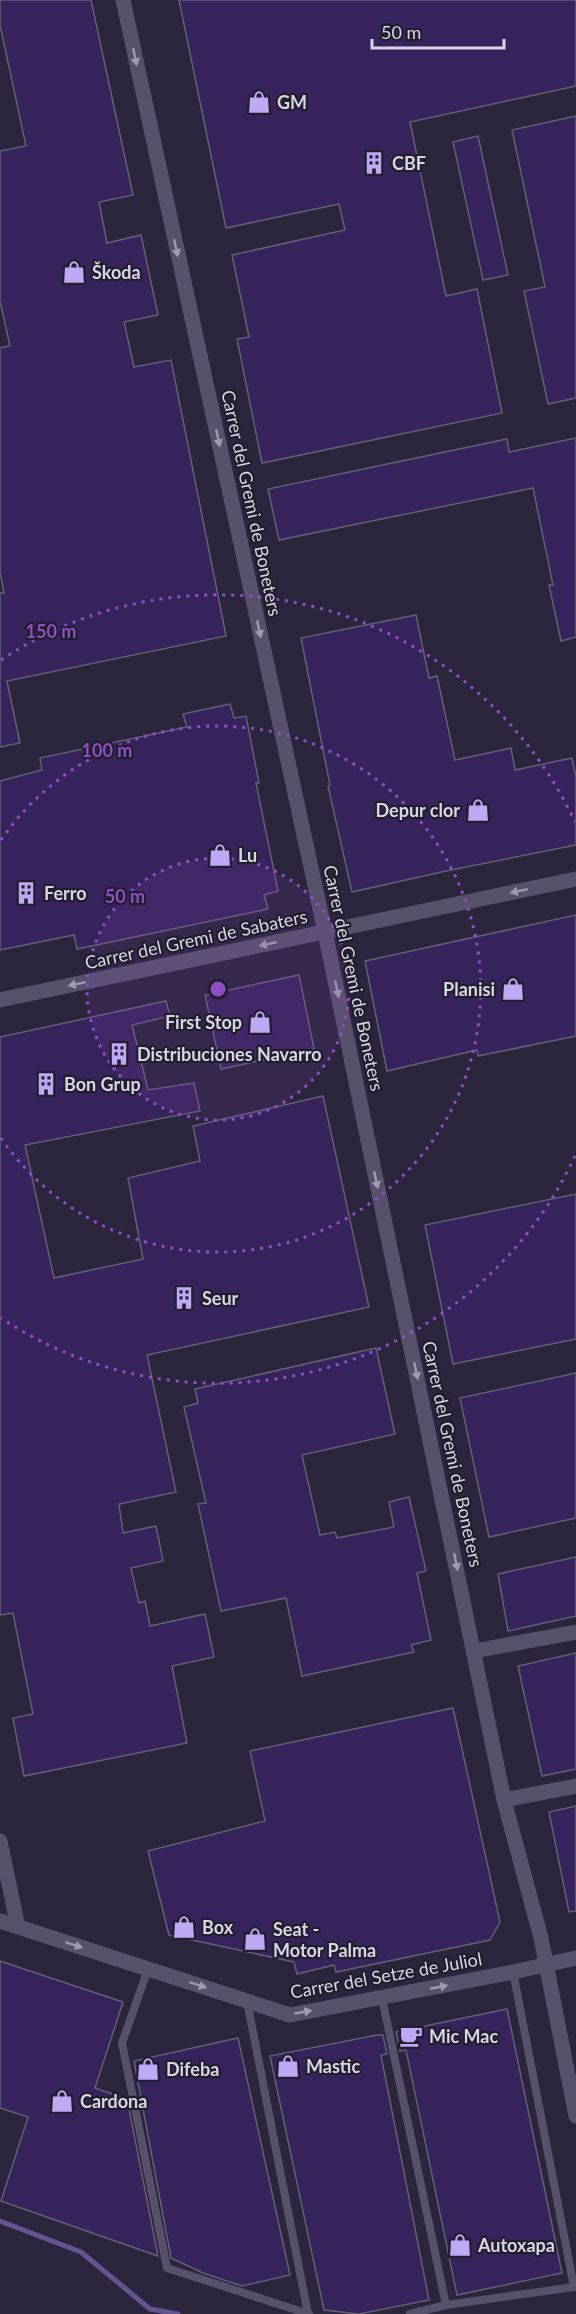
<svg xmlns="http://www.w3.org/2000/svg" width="576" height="2314" viewBox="0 0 576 2314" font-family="Lato,sans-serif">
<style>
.built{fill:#2c253e}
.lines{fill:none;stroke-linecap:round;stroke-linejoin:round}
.stream{stroke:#665491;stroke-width:5}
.building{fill:#38245d;stroke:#645f75;stroke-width:1.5}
.service{stroke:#58516c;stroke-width:8}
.minor{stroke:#58516c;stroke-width:15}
.oneway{fill:#9f9aad}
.ring{fill:none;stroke:#8e4ec6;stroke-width:3;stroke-dasharray:3 6}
.labels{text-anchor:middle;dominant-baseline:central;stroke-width:4.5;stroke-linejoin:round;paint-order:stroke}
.poi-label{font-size:18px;font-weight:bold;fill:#d9d6e3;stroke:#231e30;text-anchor:start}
.street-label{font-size:18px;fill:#d9d6e3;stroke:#231e30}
.centre{fill:#8e4ec6;stroke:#231e30;stroke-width:3}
.ring-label{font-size:18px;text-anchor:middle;font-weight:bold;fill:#8e4ec6;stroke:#231e30;stroke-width:4.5;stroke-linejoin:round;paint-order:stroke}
</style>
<rect width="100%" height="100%" fill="#231e30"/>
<path class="built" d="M0 0H576V2314H0Z"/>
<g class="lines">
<path class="stream" d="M0 2221 81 2252 150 2309 178 2314"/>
</g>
<path class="building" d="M0 0H91L133 195 99 202 107 243 141 235 158 315 124 322 134 367 171 360 226 636 7 681 20 743 0 747V593H4L0 572V348L10 346 0 301V151L26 146 0 25Z
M179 0H576V86L410 122 446 296 477 289 502 413 262 463 237 339 249 337 232 255 345 230 339 204 226 228Z
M576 116V398L548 404 524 291 545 287 512 130Z
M478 136 508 275 483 280 453 142Z
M576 438V637L561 641 549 585H553L533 488 279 540 268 489 507 439 509 452Z
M416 615 429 678 437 676 455 760 511 748 515 770 572 758 576 777V845L446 871 352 892 328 786 330 785 301 638Z
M230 704 234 718 246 716 259 783H256L278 891 264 895 268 909 77 949 74 935 0 950V781L42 770 40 758 187 727 183 714Z
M576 915V1036L478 1056 477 1050 387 1071 365 961Z
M299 975 314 1049 221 1069 205 995Z
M166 1001 170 1016 132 1025 148 1090 194 1083 200 1111 25 1145 54 1278 143 1259 128 1178 200 1161 193 1126 323 1096 369 1307 147 1355 176 1492 119 1504 123 1533 156 1526 163 1561 131 1568 139 1603 145 1601 150 1626 205 1614 214 1657 172 1666 187 1743 24 1776 13 1718 33 1714 13 1613 0 1615V1037Z
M576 1194V1339L453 1364 425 1225Z
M376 1348 395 1434 302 1455 320 1535 335 1532 337 1538 394 1527 389 1502 409 1497 426 1571 417 1573 431 1640 411 1645 414 1652 302 1676 286 1598 221 1611 198 1504 206 1503 184 1407 198 1403 195 1389Z
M576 1373V1518L489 1537 460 1398Z
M576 1557V1616L508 1631 498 1574Z
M576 1653V1769L542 1776 518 1666Z
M453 1708 500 1922 490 1940 336 1972 334 1965 297 1974 294 1962 169 1935 148 1851 265 1821 250 1751Z
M576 1806V1911L569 1912 549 1812Z
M0 1961 123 2002 95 2088 127 2099 158 2256 1 2201 28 2117 0 2108Z
M507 2009 562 2273 457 2295 406 2050 400 2051 396 2032Z
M377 2035H383L387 2054 381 2055 429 2300 359 2314 324 2310 270 2056Z
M238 2038 290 2275 242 2286 203 2273 171 2258 134 2061Z"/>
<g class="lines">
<path class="service" d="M148 1969 122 2043 167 2268 309 2314
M513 1972 574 2287H576
M382 1998 446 2305
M247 2001 308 2314
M410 2314 446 2305 574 2287"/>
<path class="minor" d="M123 0 325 932 504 1800 541 1938 576 2116
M0 1000 576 879
M474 1651 576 1632
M504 1800 576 1786
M0 1841 18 1927
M0 1921 290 2015 513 1972 576 1958"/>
</g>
<defs><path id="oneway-solid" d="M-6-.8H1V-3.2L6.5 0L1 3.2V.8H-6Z" transform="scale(1.5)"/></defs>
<g class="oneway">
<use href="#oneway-solid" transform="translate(135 57) rotate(78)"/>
<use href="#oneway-solid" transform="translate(176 248) rotate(78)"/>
<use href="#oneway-solid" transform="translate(218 438) rotate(78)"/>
<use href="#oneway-solid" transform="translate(259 629) rotate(78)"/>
<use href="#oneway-solid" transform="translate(519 891) rotate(168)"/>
<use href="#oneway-solid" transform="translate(268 944) rotate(168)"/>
<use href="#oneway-solid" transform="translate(77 984) rotate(168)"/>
<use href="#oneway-solid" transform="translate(337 989) rotate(78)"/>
<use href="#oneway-solid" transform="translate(376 1180) rotate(78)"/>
<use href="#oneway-solid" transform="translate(416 1371) rotate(78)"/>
<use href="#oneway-solid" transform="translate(456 1562) rotate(78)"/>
<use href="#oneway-solid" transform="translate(74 1945) rotate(18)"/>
<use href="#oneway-solid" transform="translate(198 1985) rotate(18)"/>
<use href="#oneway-solid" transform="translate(439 1987) rotate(-11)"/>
<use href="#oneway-solid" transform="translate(303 2012) rotate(-10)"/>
</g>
<circle cx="218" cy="989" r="131" fill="#8e4ec6" fill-opacity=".12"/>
<g class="ring">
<circle cx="218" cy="989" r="131"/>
<path d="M1 840A263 263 0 1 1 1 1138"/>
<path d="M575 1156A394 394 0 0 1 1 1318M1 660A394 394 0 0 1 575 822"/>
</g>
<defs>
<g id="shop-bare" transform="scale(1.8)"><path d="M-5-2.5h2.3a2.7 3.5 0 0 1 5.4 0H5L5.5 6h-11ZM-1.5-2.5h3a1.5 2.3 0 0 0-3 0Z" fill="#bea9f5" stroke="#231e30" stroke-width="2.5" paint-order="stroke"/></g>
<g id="building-bare" transform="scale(1.8)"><path d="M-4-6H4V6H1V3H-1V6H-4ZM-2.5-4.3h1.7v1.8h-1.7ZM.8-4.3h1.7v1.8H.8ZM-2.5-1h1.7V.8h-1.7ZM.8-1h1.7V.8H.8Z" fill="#bea9f5" stroke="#231e30" stroke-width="2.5" paint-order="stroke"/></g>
<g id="cafe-bare" transform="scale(1.8)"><path d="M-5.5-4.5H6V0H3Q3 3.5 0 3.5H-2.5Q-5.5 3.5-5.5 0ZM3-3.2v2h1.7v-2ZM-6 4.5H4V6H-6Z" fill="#bea9f5" stroke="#231e30" stroke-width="2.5" paint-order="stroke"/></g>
</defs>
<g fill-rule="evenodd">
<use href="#shop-bare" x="259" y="102"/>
<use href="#building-bare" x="374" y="163"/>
<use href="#shop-bare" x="74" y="272"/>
<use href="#shop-bare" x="478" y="810"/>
<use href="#shop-bare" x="220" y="855"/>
<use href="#building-bare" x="26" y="893"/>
<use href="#shop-bare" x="513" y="989"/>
<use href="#shop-bare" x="260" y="1022"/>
<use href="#building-bare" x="119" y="1054"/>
<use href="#building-bare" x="46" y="1084"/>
<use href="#building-bare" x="184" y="1298"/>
<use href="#shop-bare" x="184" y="1927"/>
<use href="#shop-bare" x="255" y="1939"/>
<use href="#cafe-bare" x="411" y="2036"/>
<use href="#shop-bare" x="288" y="2066"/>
<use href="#shop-bare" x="148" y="2069"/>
<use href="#shop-bare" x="62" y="2101"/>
<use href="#shop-bare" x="460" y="2245"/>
</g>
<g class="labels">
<g class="poi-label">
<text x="277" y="102">GM</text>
<text x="392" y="163">CBF</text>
<text x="92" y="272">Škoda</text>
<text x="460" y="810" text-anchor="end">Depur clor</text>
<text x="238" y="855">Lu</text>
<text x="44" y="893">Ferro</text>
<text x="495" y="989" text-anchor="end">Planisi</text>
<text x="242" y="1022" text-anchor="end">First Stop</text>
<text x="137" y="1054">Distribuciones Navarro</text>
<text x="64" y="1084">Bon Grup</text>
<text x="202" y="1298">Seur</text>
<text x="202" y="1927">Box</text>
<text x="273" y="1929">Seat -<tspan x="273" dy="21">Motor Palma</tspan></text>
<text x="429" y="2036">Mic Mac</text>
<text x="306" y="2066">Mastic</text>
<text x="166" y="2069">Difeba</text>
<text x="80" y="2101">Cardona</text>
<text x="478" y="2245">Autoxapa</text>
</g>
<g class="street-label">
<text transform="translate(252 503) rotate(78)">Carrer del Gremi de Boneters</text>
<text transform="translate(196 939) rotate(-12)">Carrer del Gremi de Sabaters</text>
<text transform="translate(354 978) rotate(78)">Carrer del Gremi de Boneters</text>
<text transform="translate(453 1454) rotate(78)">Carrer del Gremi de Boneters</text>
<text transform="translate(386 1975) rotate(-10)">Carrer del Setze de Juliol</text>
</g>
</g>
<circle cx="218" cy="989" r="9" class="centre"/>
<g class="ring-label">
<text x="51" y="638">150 m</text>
<text x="107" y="757">100 m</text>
<text x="125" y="903">50 m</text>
</g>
<path d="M372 39v9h132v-9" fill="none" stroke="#d9d6e3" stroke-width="3"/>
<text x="381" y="39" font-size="18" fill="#d9d6e3" stroke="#231e30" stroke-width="4.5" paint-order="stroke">50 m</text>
</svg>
